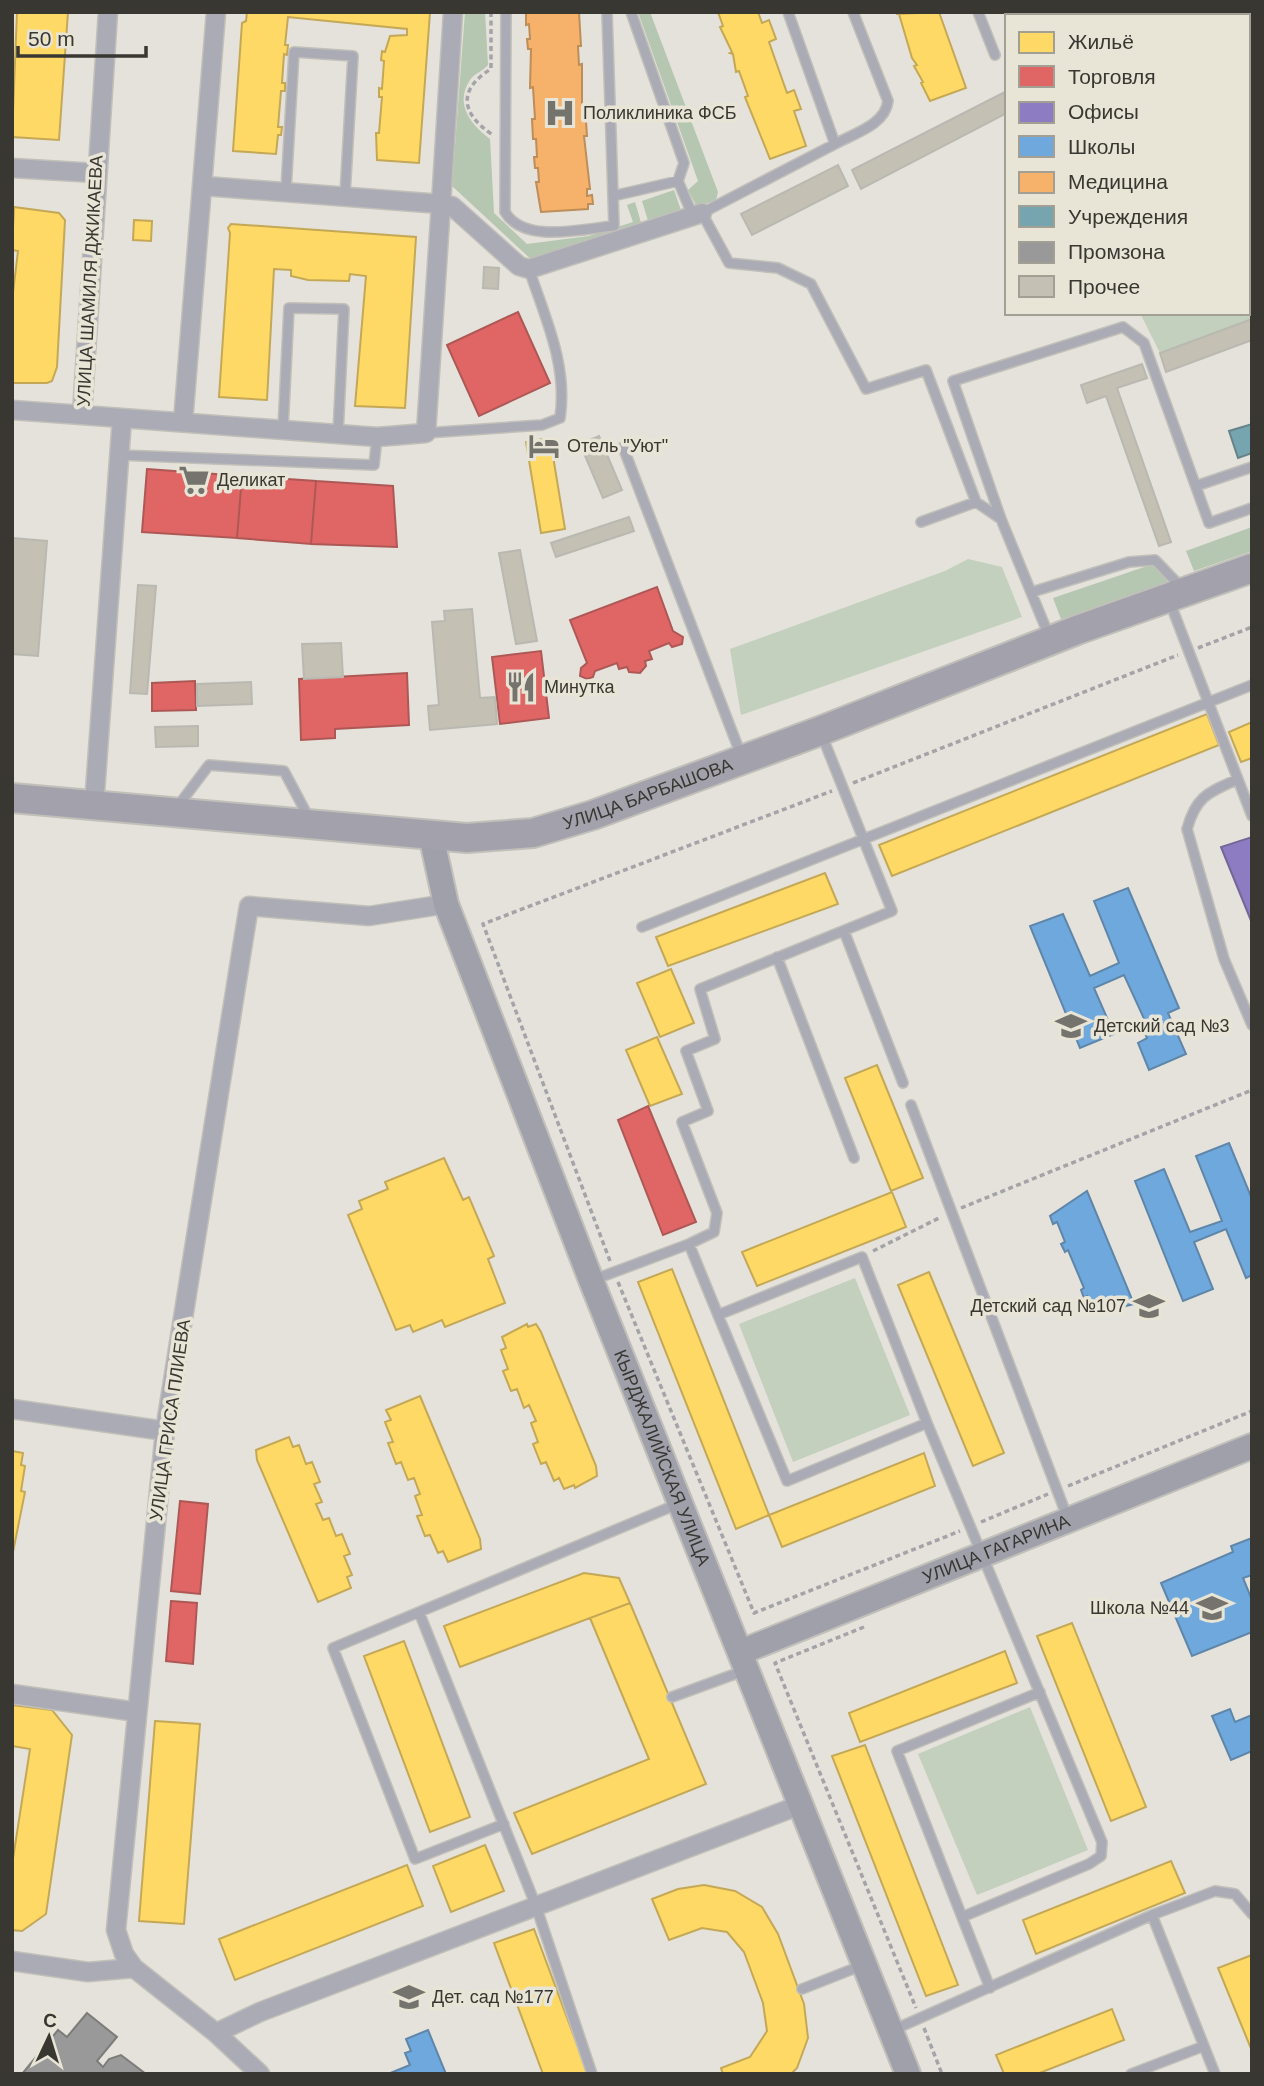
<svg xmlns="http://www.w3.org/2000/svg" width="1264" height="2086" viewBox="0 0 1264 2086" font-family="Helvetica,sans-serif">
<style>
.green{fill:#c2d0bd}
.forest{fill:#b5c7b0}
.homes{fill:#ffd966;stroke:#c4a856;stroke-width:2}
.shops{fill:#e06666;stroke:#ae5856;stroke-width:2}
.offices{fill:#8e7cc3;stroke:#746798;stroke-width:2}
.schools{fill:#6fa8dc;stroke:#5f86a9;stroke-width:2}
.health{fill:#f6b26b;stroke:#bd8d5a;stroke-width:2}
.public{fill:#76a5af;stroke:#64848a;stroke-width:2}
.industry{fill:#999;stroke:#7c7c7a;stroke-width:2}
.building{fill:#c4c0b4;stroke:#b9b8b1;stroke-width:2}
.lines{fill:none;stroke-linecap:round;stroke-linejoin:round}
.lane-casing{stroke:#c1bfb9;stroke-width:12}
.street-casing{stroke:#c1bfb9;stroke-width:21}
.secondary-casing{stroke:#c1bfb9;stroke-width:28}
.primary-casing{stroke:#c1bfb9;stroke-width:32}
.path{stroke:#a4a3a8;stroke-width:3.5;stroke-dasharray:5 3.5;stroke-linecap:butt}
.lane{stroke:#ababb5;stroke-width:9}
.street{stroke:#ababb5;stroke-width:18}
.secondary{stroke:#a0a0ab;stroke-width:24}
.primary{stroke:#a3a2ac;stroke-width:28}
.labels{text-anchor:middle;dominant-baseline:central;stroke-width:7;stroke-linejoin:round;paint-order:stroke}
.poi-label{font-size:18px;fill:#393732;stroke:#e8e4d6;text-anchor:start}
.street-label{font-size:18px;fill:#393732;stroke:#e8e4d6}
</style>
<rect width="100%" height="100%" fill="#e4e2da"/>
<path class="green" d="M1248 85 1252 93V319L1160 353 1140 313H1248Z
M968 559 1002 567 1022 617 741 715 730 649 945 571Z
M855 1278 910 1415 793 1462 739 1324Z
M1030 1707 1088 1850 977 1895 918 1754Z"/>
<path class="forest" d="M465 12H485L488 65C483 71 475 73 470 80 454 104 471 125 490 139L494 213 527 244 589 236 633 222 627 205 635 202 642 226 535 263 452 186Z
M638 12H650L718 192 716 200 697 207 688 190 698 181Z
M674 190 682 213 649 224 642 201Z
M1252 527V551L1194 571 1186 551Z
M1159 562 1167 582 1061 619 1053 598Z"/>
<path class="homes" d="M17 12H68L59 140 12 137Z
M247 12H430L419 163 377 160 376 133H379L382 97H379V88L382 89 384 61 381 60 382 51 385 52 390 36 407 35V29L288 17 285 45H288L287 55 284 54 282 83H285V91H281L278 127H282L281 135H278L276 154 233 151 242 23 246 21Z
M718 12H758L762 23 769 20 776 39 769 42 787 93 794 90 801 109 794 111 806 146 770 159 745 97 748 96 739 71 736 72 733 54 730 53 732 52 720 27 723 26Z
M939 12 966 88 930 101 921 83 923 82 914 66 917 65 912 58 899 14H896Z
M14 207 59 213 65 220 57 367 52 381 47 383H12V301L18 251 12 250Z
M134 220 152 221 151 241 133 240Z
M231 224 416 237 405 408 355 406 366 276 350 274 349 281 308 280 291 276V270L274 269 267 400 219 397 230 233 228 228Z
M550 438 565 529 541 533 526 442Z
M1207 714 1219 745 892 876 879 845Z
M1252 722V758L1241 762 1229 732Z
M825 873 838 904 668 966 656 937Z
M671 969 694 1023 660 1037 637 983Z
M657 1037 682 1094 650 1106 626 1050Z
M877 1065 923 1178 891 1191 845 1078Z
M444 1158 463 1200 469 1197 494 1256 488 1259 505 1303 445 1327 442 1320 413 1332 410 1325 396 1330 348 1215 362 1209 359 1201 388 1189 385 1182Z
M892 1192 906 1227 757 1286 742 1252Z
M672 1269 769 1515 736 1529 638 1282Z
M929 1272 1004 1453 973 1466 898 1285Z
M527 1324 528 1327 536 1324 541 1332 596 1466 597 1476 575 1488 574 1485 564 1489 559 1478 554 1481 546 1462 541 1464 533 1444 538 1442 531 1423 536 1421 529 1405 524 1408 517 1389 511 1391 503 1371 508 1369 501 1350 506 1348 502 1337Z
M420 1396 480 1539 481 1549 448 1562 443 1551 438 1553 430 1535 425 1536 417 1516 422 1515 415 1496 420 1494 414 1478 408 1480 401 1462 396 1464 388 1443 393 1442 385 1422 391 1420 386 1410Z
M289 1437 293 1447 299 1445 306 1464 312 1462 320 1482 314 1484 322 1502 316 1504 323 1520 329 1518 336 1536 342 1534 350 1554 344 1556 352 1575 347 1577 351 1588 318 1602 257 1460 256 1450Z
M12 1451 23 1453 21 1465 25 1466 21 1491 25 1492 12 1557Z
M924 1453 935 1486 782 1547 769 1515Z
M584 1573 619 1578 630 1603 460 1667 444 1626Z
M630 1603 706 1784 532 1854 514 1813 649 1759 590 1618Z
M1072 1623 1146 1807 1111 1821 1037 1636Z
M404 1641 470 1817 430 1832 364 1656Z
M1005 1651 1017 1683 860 1742 849 1713Z
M12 1705 52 1710 72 1735 46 1914 22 1931 12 1930V1865L30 1749 12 1746Z
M155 1721 200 1724 184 1924 139 1921Z
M865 1745 958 1985 926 1996 832 1756Z
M485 1845 504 1891 451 1912 433 1866Z
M1171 1861 1185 1893 1036 1954 1023 1920Z
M407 1865 423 1906 235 1980 219 1939Z
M704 1885 735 1891 762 1907 778 1934 804 2004 808 2038 797 2068 791 2074H723L721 2068 750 2057 767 2031 763 2003 744 1952 727 1932 702 1928 669 1940 652 1899 678 1889Z
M534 1929 588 2074H543L494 1943Z
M1252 1955V2051L1218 1968Z
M1112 2009 1124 2040 1037 2074H1004L996 2055Z"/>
<path class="shops" d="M1013 12H1107L1099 16H1014Z
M518 312 550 383 479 416 447 345Z
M147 469 242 476 237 538 142 532Z
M242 476 316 481 311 544 237 538Z
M316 481 393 486 397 547 311 544Z
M657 587 673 631 683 637 682 644 672 647 669 643 649 651 652 659 645 661 646 666 640 673 629 672 627 667 619 669 617 663 595 671 593 677 587 679 580 676 581 668 587 663 570 620Z
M541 651 549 718 500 724 492 657Z
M407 673 409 725 335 729V738L301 740 299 679Z
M195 681 196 710 152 711V683Z
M648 1106 696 1222 663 1235 618 1120Z
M180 1501 208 1504 200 1594 171 1591Z
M171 1601 197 1603 193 1664 166 1661Z"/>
<path class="offices" d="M1252 837V923L1221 847Z"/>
<path class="schools" d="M1128 888 1179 1008 1168 1013 1186 1054 1149 1070 1138 1043 1147 1038 1142 1026 1146 1023 1124 975 1094 988 1114 1034 1080 1048 1030 926 1063 914 1090 976 1119 963 1094 901Z
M1229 1143 1252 1199V1275L1246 1278 1226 1229 1194 1242 1213 1289 1183 1301 1135 1181 1164 1169 1190 1232 1222 1221 1196 1156Z
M1087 1191 1134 1304 1113 1309 1112 1306 1095 1314 1087 1296 1084 1298 1081 1290 1084 1288 1068 1250 1065 1252 1061 1244 1065 1242 1057 1222 1053 1224 1050 1216Z
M1252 1538V1575L1243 1578 1252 1600V1632L1192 1656 1161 1583 1233 1552 1231 1546Z
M1230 1709 1235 1722 1252 1715V1751L1231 1760 1212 1716Z
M428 2030 446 2074H388L410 2065 405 2053 411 2051 406 2039Z"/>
<path class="health" d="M529 12H579L581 46H578L579 65 582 64V107L585 106 587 136H584L590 189H587V196L592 195 593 204H588V209L541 212 536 182H539L538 168H535L534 157H537L536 139H533L532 119H535L533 87 530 88 531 49H528L527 39H530L529 24 526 25V14Z"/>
<path class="public" d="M1252 424V453L1238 458 1229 431Z"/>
<path class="industry" d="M87 2013 117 2037 97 2061 103 2067 109 2059 121 2055 146 2074H22L58 2030 67 2037Z"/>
<path class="building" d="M1007 91V113L861 189 852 170Z
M838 165 848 186 752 235 741 214Z
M484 267 499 268 498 289 483 288Z
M1252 319V340L1166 372 1160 353Z
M1142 364 1147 378 1117 388 1171 542 1159 546 1106 396 1087 403 1081 385Z
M599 436 622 490 603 498 580 444Z
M629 517 634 531 556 557 551 543Z
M12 538 47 541 38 656 12 654Z
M520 550 537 641 516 644 499 553Z
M138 585 156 586 147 694 130 693Z
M472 609 480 698 495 697 497 724 430 730 428 706 439 705 432 622 445 621 444 611Z
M341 643 343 677 304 679 302 644Z
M251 682 252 704 197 706V684Z
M198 726V746L156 747 155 727Z"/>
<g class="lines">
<g class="lane-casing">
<path id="lane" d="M506 12 505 212C524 244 581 229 614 226L607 12
M631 12 684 163 678 181
M788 12 835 144 702 213 729 263 778 268 811 284 866 389 926 370 976 502 1001 519
M978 12 995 55
M835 144C855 133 885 125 888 101L853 12
M286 190 294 52 353 56 345 195
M613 196 678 181 693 216
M283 429 289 308 344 309 338 434
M426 433 542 425 560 418C568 365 545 318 529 269
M623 447 741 755
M119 455 374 465 377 437
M1196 486 1252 467
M921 522 976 502
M1032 592 1129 562 1155 560 1182 588
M1169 600 1252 816
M1049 636 1001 519 953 381 1123 327 1144 343 1209 523 1252 508
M1236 780C1207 793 1196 797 1187 829L1224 959 1252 1025
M178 806 209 765 284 771 310 820
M642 927 1252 685
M844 931 903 1083
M777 957 854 1158
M911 1105 1068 1519
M689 1244 714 1232 717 1213 682 1122 708 1111 686 1051 715 1039 700 989 892 911 821 733
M593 1280 689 1244 718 1315 862 1257 927 1423 1102 1842 1101 1856 1089 1864 962 1917 990 1988
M718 1315 787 1481 927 1423
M419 1612 536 1906 592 2074
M672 1697 746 1670
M504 1824 415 1859 333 1648 680 1503
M1152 1915 1215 2074
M962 1917 897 1751 1040 1692
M802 1989 863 1965
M893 2030 1152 1915 1215 1891 1235 1894 1252 1914
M1131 2074 1204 2046"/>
</g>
<g class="street-casing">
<path id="street" d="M12 168 96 173
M204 186 441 204 453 12
M1248 198 1252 197
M12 410 82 415
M122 418 377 437 426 433 441 204 452 206 519 266 529 269 702 213
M183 422 216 12
M94 806 122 418 82 415 108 12
M12 1409 165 1431
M12 1694 137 1712
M12 1961 88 1972 134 1968
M216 2033 260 2012 800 1805
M260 2074 216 2033 134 1968 124 1954 116 1930 165 1431 244 936 249 906 369 916 446 904"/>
</g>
<g class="secondary-casing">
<g id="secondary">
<path id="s1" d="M431 835 446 904 591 1280 908 2074"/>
<path id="s2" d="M741 1652 1252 1446"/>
</g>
</g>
<g class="primary-casing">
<g id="primary">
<path d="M1237 12 1239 16"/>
<path d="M1248 38 1252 46"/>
<path id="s3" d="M12 798 467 838 533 833 593 815 820 731 1077 630 1252 568"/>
</g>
</g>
<path class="path" d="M491 12V69C457 90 461 114 493 135
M1198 648 1252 627
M853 783 1178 655
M961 1208 1252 1090
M873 1251 941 1217
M610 1261 483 924 832 791
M618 1282 754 1613 960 1531
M1068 1486 1252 1411
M981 1522 1048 1494
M864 1627 775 1663 916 2008
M924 2028 942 2074"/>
<use href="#lane" class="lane"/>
<use href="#street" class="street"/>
<use href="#secondary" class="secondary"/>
<use href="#primary" class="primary"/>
</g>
<defs>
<g id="hospital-bare" transform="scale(2.415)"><path d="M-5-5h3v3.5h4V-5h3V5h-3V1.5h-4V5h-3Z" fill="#75736d" stroke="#e8e4d6" stroke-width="2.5" paint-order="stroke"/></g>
<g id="hotel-bare" transform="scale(2.415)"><path d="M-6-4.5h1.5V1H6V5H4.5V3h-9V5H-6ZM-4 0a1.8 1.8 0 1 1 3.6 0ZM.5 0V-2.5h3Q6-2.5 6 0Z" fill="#75736d" stroke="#e8e4d6" stroke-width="2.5" paint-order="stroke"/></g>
<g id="supermarket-bare" transform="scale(2.415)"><path d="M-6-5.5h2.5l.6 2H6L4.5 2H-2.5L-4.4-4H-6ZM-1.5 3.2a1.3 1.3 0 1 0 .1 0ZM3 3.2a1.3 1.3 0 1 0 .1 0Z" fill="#75736d" stroke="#e8e4d6" stroke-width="2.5" paint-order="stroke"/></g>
<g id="restaurant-bare" transform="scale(2.415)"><path d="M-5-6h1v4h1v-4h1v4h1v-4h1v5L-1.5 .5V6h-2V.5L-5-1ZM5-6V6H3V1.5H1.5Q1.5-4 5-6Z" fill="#75736d" stroke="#e8e4d6" stroke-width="2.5" paint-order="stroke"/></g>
<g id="school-bare" transform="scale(2.415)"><path d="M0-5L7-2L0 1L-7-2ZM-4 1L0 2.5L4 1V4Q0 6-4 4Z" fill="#75736d" stroke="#e8e4d6" stroke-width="2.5" paint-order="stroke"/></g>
</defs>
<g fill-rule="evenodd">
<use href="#hospital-bare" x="560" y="113"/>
<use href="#hotel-bare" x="544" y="446"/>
<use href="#supermarket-bare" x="194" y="480"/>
<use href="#restaurant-bare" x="521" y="687"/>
<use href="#school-bare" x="1071" y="1026"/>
<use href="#school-bare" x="1149" y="1306"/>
<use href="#school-bare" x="1212" y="1608"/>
<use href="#school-bare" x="409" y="1997"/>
</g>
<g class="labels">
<g class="poi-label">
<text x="583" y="113">Поликлиника ФСБ</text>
<text x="567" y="446">Отель "Уют"</text>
<text x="217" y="480">Деликат</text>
<text x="544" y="687">Минутка</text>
<text x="1094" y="1026">Детский сад №3</text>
<text x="1126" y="1306" text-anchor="end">Детский сад №107</text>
<text x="1189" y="1608" text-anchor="end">Школа №44</text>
<text x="432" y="1997">Дет. сад №177</text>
</g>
<g class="street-label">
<text transform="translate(90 281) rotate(-87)">УЛИЦА ШАМИЛЯ ДЖИКАЕВА</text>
<text stroke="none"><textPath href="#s3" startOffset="644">УЛИЦА БАРБАШОВА</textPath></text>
<text transform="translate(170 1420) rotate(-82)">УЛИЦА ГРИСА ПЛИЕВА</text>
<text stroke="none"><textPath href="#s1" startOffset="665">КЫРДЖАЛИЙСКАЯ УЛИЦА</textPath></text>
<text stroke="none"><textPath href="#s2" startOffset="275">УЛИЦА ГАГАРИНА</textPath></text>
</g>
</g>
<rect width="1264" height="2086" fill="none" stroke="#393732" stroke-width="28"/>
<rect x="1005" y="14" width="245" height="301" fill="#e8e4d6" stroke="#a29f94" stroke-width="2"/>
<rect x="1019" y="32" width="35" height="21" fill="#ffd966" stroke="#a29f94" stroke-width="2"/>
<text x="1068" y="49" font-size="21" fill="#393732">Жильё</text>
<rect x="1019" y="66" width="35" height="21" fill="#e06666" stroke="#a29f94" stroke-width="2"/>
<text x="1068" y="84" font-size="21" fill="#393732">Торговля</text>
<rect x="1019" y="102" width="35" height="21" fill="#8e7cc3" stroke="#a29f94" stroke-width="2"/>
<text x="1068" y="119" font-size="21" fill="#393732">Офисы</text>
<rect x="1019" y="136" width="35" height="21" fill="#6fa8dc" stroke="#a29f94" stroke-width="2"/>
<text x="1068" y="154" font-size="21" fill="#393732">Школы</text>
<rect x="1019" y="172" width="35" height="21" fill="#f6b26b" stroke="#a29f94" stroke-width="2"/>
<text x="1068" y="189" font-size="21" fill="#393732">Медицина</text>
<rect x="1019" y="206" width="35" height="21" fill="#76a5af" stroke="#a29f94" stroke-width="2"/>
<text x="1068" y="224" font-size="21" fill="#393732">Учреждения</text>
<rect x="1019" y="242" width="35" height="21" fill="#999999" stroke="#a29f94" stroke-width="2"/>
<text x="1068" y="259" font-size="21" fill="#393732">Промзона</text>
<rect x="1019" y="276" width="35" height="21" fill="#c4c0b4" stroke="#a29f94" stroke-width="2"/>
<text x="1068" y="294" font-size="21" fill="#393732">Прочее</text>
<g transform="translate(49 2037) rotate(4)" stroke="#e8e4d6" stroke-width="5" paint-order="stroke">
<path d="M0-5L12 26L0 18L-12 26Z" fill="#393732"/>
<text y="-10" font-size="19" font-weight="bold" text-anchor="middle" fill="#393732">С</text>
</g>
<path d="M18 46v10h128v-10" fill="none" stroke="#393732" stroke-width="3.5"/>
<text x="28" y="46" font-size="21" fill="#393732" stroke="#e8e4d6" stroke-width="5" paint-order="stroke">50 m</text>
</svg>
